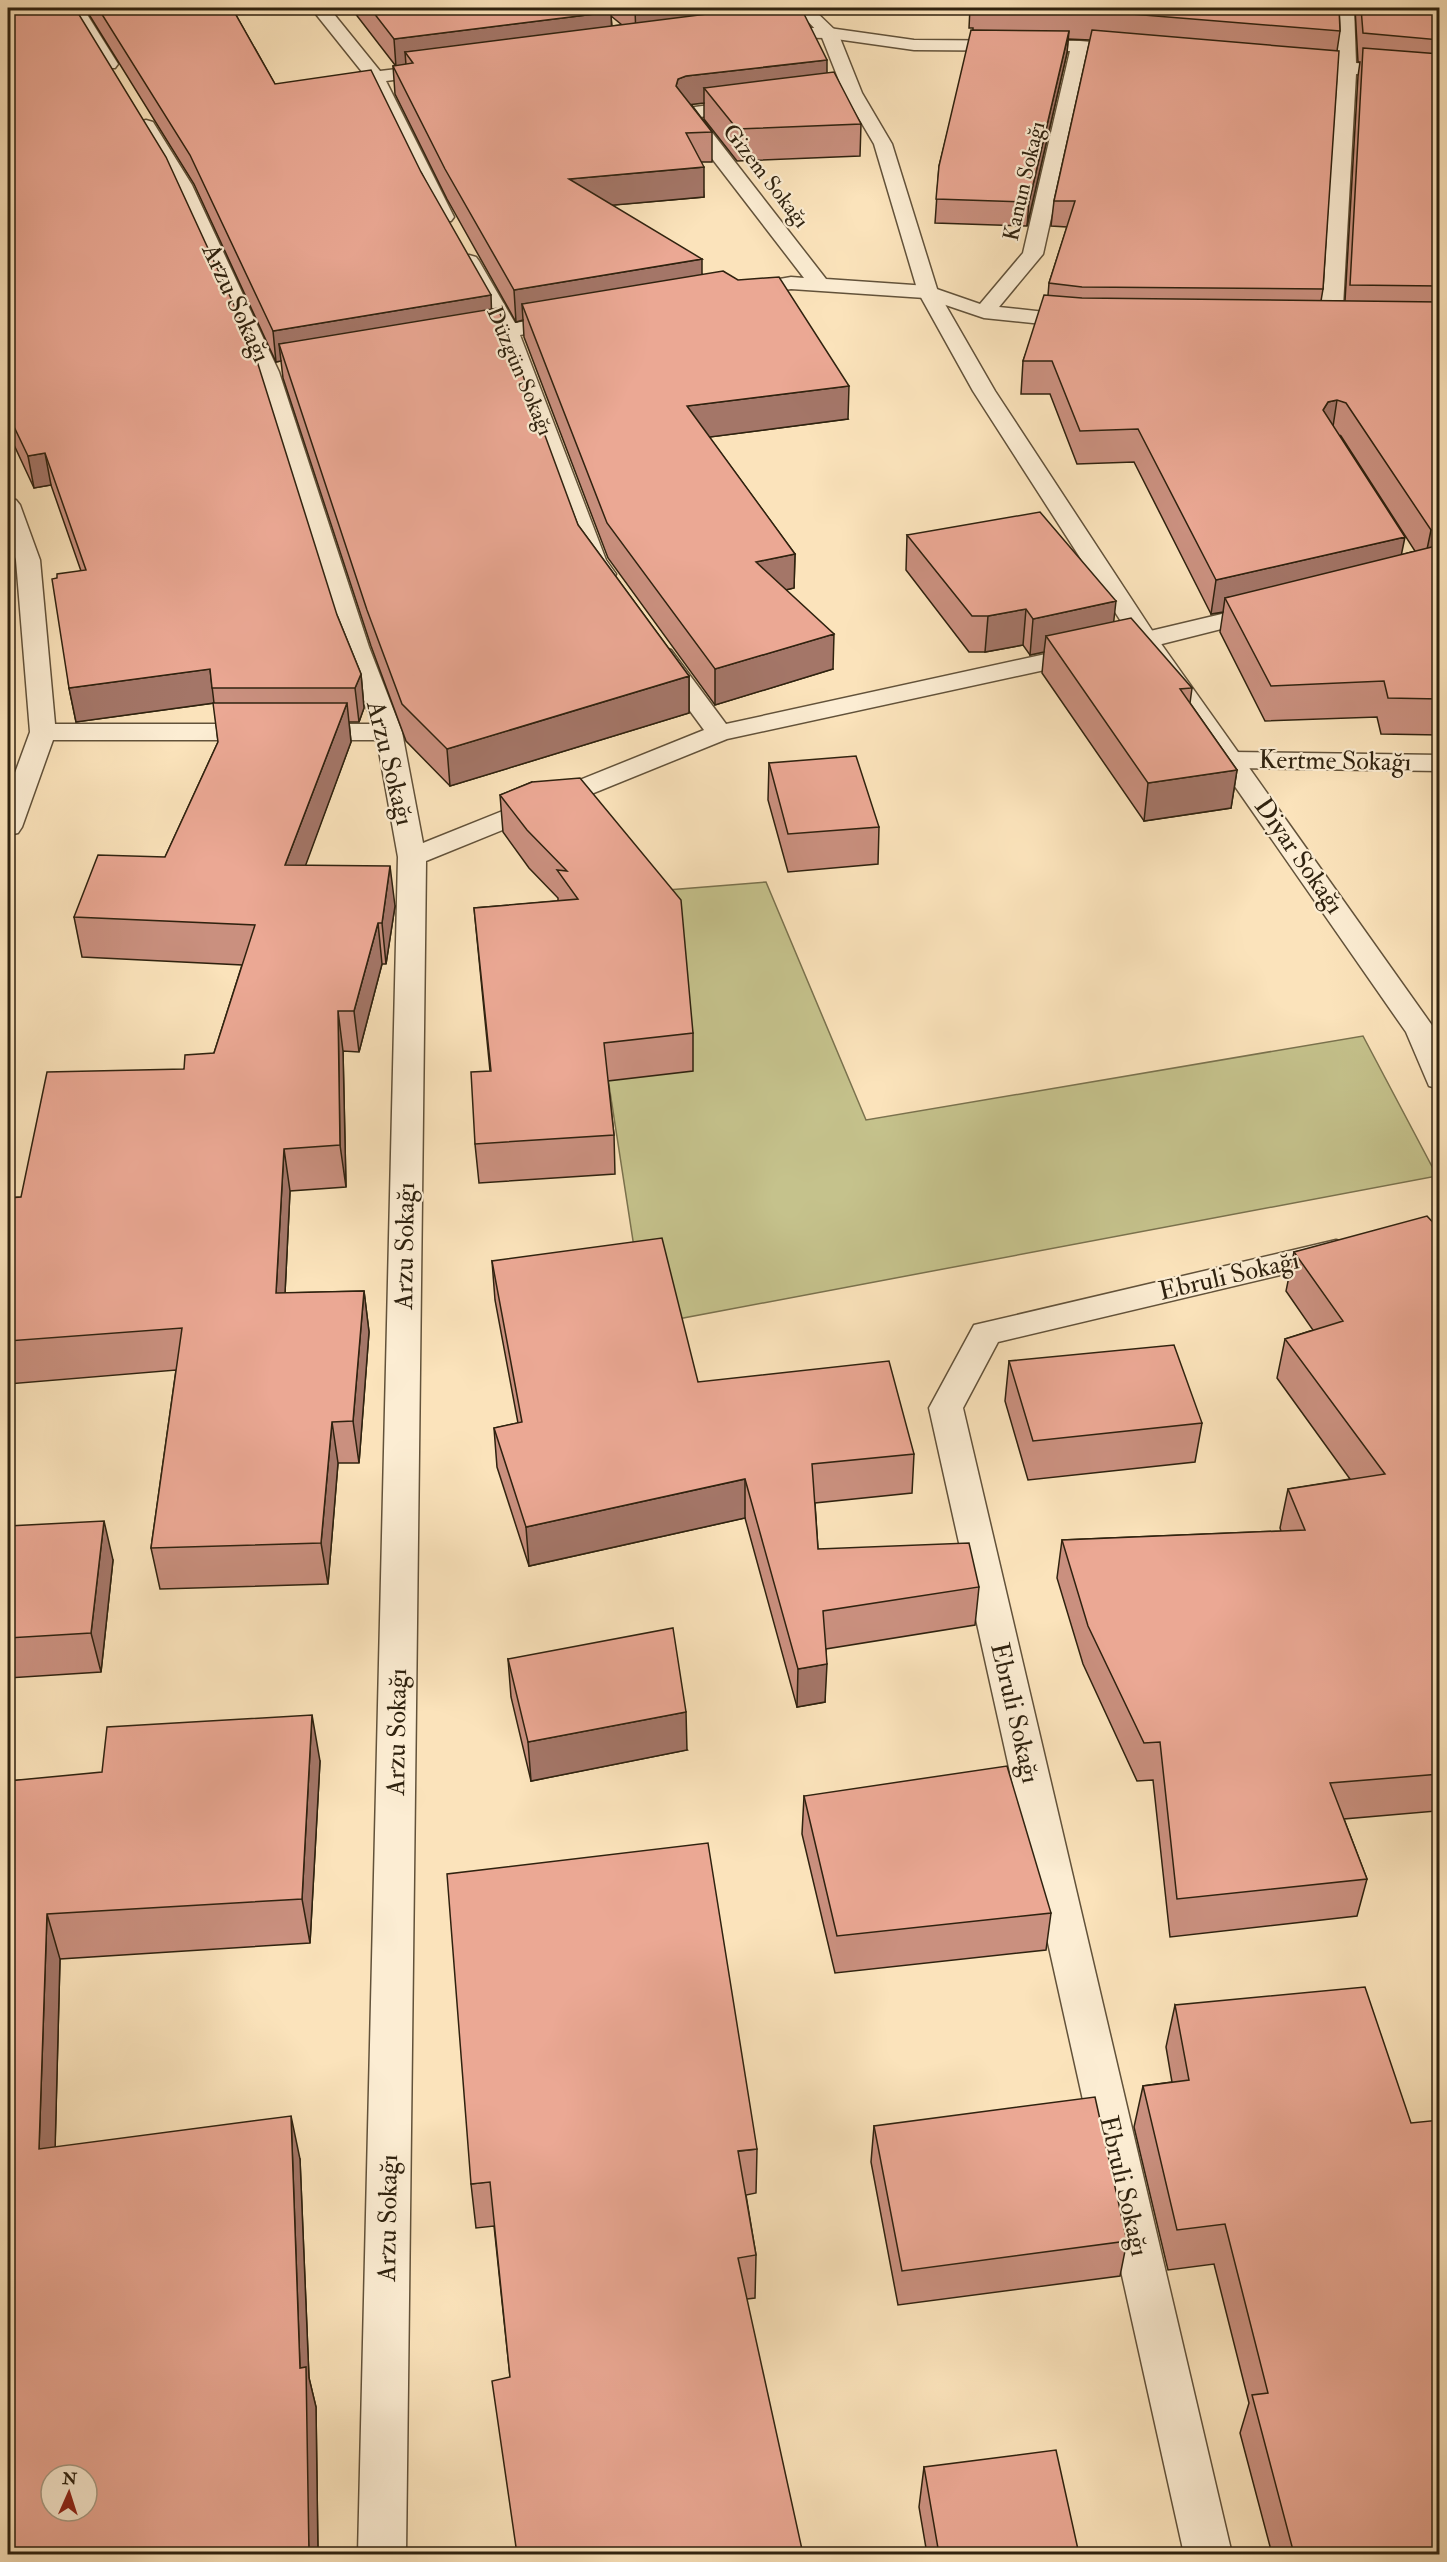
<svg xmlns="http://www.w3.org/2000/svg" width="1447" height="2562" viewBox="0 0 1447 2562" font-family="'IM FELL Double Pica',serif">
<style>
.green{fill:#c5c28c;stroke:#7a724e;stroke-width:1.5}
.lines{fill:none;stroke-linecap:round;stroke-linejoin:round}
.minor-casing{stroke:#62523a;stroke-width:3}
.tertiary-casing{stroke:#62523a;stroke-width:3}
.minor{fill:#fcedd3;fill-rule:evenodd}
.tertiary{fill:#fcedd3;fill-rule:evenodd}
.wall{fill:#ca907f;stroke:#2f220f;stroke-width:1.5;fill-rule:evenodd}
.shaded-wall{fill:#a47668;stroke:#2f220f;stroke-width:1.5}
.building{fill:#eba894;stroke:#2f220f;stroke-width:1.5;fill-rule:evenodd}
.labels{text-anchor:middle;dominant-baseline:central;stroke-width:4.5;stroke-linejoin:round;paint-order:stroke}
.far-street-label{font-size:22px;fill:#2f220f;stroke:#fcedd3}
.street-label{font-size:26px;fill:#2f220f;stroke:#fcedd3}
</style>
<rect width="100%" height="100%" fill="#fbe3bb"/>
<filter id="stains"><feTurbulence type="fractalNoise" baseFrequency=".00333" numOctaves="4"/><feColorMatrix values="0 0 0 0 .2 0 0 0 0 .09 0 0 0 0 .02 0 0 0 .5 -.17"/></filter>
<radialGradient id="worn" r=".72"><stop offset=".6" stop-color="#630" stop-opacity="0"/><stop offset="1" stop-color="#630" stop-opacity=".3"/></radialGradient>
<path class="green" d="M766 882 866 1120 1363 1036 1437 1176 646 1325 580 897Z"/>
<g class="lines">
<g class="minor-casing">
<path id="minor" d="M67 8H83L118 64 115 68H103Z
M311 8H329L380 71 439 64 445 65 448 69 445 73 439 74 386 81 454 217 451 221H437L434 217 367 78Z
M1336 8H1354L1356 63 1440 71V81L1356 74 1342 324 1338 328 1331 330 1324 328 1320 324 1338 72 1294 68 1288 67 1285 63 1288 59 1294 58 1338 62Z
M770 28H829L914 40 1080 41 1138 46 1141 50 1138 54 1132 55 1088 52 1043 254 999 307 1081 316 1088 318 1092 322 1088 326 1081 328 984 318 925 298 791 289 741 297 734 295 731 291 734 287 791 277 804 278 680 117 678 113 680 109 747 100 753 102 756 106 753 110 700 117 826 279 928 286 980 304 1023 253 1070 51 914 50 829 38 764 37 761 33 764 29Z
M146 120 153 122 192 185 279 372 369 647 402 732 423 843 704 730 649 655 653 650 662 647 671 650 726 724 1146 632 1264 604 1273 606 1276 611 1273 616 1146 648 727 739 426 861 406 2554H358L398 857 377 740H53L22 827 18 833 8 835V792L30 732 16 560 8 536V498L16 500 20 505 40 560 55 724H373L343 647 257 372 172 185 137 126 139 122Z
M469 255 476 257 479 261 515 323 569 314 576 316 580 320 576 324 569 326 520 335 606 560 616 574 613 579 604 581 595 579 582 560 500 338 463 344 455 343 452 338 455 333 495 326 459 261 462 257Z
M1231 752 1440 755V771L1231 768 1222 766 1218 760 1222 754Z
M1336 1240 1348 1243 1352 1251 1348 1259 998 1342 963 1408 1232 2554H1184L929 1408 974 1325Z"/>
</g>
<g class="tertiary-casing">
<path id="tertiary" d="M795 8H812L838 33 862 93 892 144 938 292 995 391 1157 638 1436 1031 1440 1040V1089L1429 1086 1406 1032 1133 640 973 391 918 292 874 144 844 93 821 35Z"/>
</g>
<use href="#minor" class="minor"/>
<use href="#tertiary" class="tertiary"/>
</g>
<path class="wall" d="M8 8 337 615 361 674 364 708 359 722H349L351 742 305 865 395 906 386 964H382L359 1052 343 1051 346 1187 290 1191 285 1293 364 1291 369 1332 359 1463H338L328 1584 160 1589 151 1548 176 1370 8 1384V1198L21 1197 184 1069 214 1053 242 965 82 957 74 917 165 857 218 742 214 703 76 722 69 688 57 578 81 571 51 485 34 488 8 432Z
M85 8H232L275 84 421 172 491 309 578 525 689 676V713L450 786 406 741 371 646 283 378 281 361 276 362 194 184Z
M351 8H796V12L827 73 861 124 860 156 737 161 704 119V103L691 104 712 132V162H701L704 197 612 205 702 274 848 419 709 437 795 554 794 588 786 590 833 669 715 705 608 558 524 337 523 320 516 322 447 199 395 94 393 66 395 65ZM611 16 622 25 612 26Z
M970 8H1339L1340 31 1337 51 1323 289 1321 301H1345L1358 76 1360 62H1358L1355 8H1440V735L1381 734 1377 717 1265 721 1220 632 1223 612 1211 614 1134 462 1077 464 1050 394H1021L1023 361 1048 295 1049 283 1067 227 1051 226 1054 201 1090 40 1068 39 1067 53 1027 226 935 223 939 166 973 30V28H969ZM1340 435 1341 436 1415 551 1401 555Z
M907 535 1114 622 1192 688 1190 703 1237 770 1231 808 1144 821 1042 673 1044 652 1030 655 1023 645 985 652H969L906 570Z
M769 763 879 827 878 864 788 872 768 800Z
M532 782 693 1033V1071L608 1081 614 1135 615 1174 479 1183 475 1144 490 1071 474 908 558 901V898L529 868 503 832 500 795Z
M1440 1230V1822L1436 1811 1344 1819 1367 1879 1357 1916 1170 1937 1153 1780 1137 1781 1083 1664 1057 1578 1062 1540 1281 1531 1280 1528 1288 1489 1350 1479 1277 1378 1285 1339 1313 1330 1286 1291 1294 1252Z
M492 1261 698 1382 914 1454 912 1493 815 1503 818 1549 979 1587 975 1625 826 1649 825 1702 797 1707 745 1518 529 1566 497 1467 494 1428 518 1423 495 1300Z
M1009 1361 1202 1423 1195 1462 1028 1480 1005 1401Z
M8 1526 113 1560 101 1672 8 1678Z
M508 1659 687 1750 531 1781 511 1697Z
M320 1761 310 1943 60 1959 55 2147 300 2159 309 2378 316 2407 318 2554H8V1781Z
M804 1796 1051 1913 1046 1950 835 1973 802 1834Z
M1175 2005 1440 2554H1272L1240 2433 1249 2403 1214 2264 1168 2270 1134 2127 1143 2086 1172 2082 1166 2047Z
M874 2126 1127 2241 1120 2276 898 2305 871 2162Z
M757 2149 756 2193 746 2195 756 2255 755 2298 747 2299 510 2377 494 2226 476 2228 471 2184Z
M924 2467 1079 2554H927L919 2507Z"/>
<path class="shaded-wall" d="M651 8H723V26L636 37 635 9Z
M611 12 612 39 405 52 406 65 396 67 394 39Z
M1069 31 1067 53 1027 226 1029 202Z
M827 60V89L704 88V103L687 105 676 86 678 79 686 76Z
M704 167V197L570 209 569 179Z
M702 259V290L522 304 523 320 516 322 514 290Z
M491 295 492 325 279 344 281 361 276 362 273 331Z
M849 386 848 419 687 440V406Z
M1337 400 1332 433 1323 410 1328 402Z
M45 453 51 485 34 488 28 456Z
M1440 529V562L1424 564 1431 530Z
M1405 537 1398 571 1225 598 1223 612 1211 614 1216 580Z
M795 554 794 588 755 597 756 562Z
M1116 601 1112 637 1046 636 1044 652 1030 655 1033 619Z
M1026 609 1023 645 985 652 988 616Z
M834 634 833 669 715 705V669Z
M210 669 214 703 76 722 69 688Z
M361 674 364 708 359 722 355 688Z
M689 676V713L450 786 447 749Z
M347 703 351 742 291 905 285 865Z
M1237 770 1231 808 1144 821 1148 783Z
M390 866 395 906 386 964 382 923Z
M378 923 382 964 359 1052 354 1011Z
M338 1011 343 1051 346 1187 340 1145Z
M284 1149 290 1191 283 1334 276 1293Z
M364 1291 369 1332 359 1463 353 1421Z
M332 1422 338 1463 328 1584 321 1543Z
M745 1479V1518L529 1566 526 1527Z
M104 1521 113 1560 101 1672 91 1633Z
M827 1664 825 1702 797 1707 798 1669Z
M686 1712 687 1750 531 1781 528 1742Z
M312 1715 320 1761 310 1943 302 1899Z
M47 1914 60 1959 54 2191 39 2149Z
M291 2116 300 2159 309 2378 316 2407 318 2554H309L300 2368Z"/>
<path class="building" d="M8 8H75L166 157 251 342 337 615 361 674 355 688H212L210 669 69 688 52 579 57 578V574L86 570 45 453 28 456 8 414Z
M98 8H232L275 84 371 70 421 172 491 295 273 331 190 155Z
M370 8H606L611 12 394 39Z
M975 8H1339L1340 31 1082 10H974Z
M1361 8H1440V40L1363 33Z
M723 12H803L827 60 686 76 678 79 676 86 712 132 686 133 704 167 569 179 702 259 514 290 445 169 393 66 413 63 405 52Z
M971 30 1069 31 1029 202 936 199 939 166Z
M1092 30 1339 51 1323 289 1082 287 1049 283 1075 201H1054Z
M1363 48 1440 54V286L1350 285Z
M834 72 861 124 737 129 704 88Z
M723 271 738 280 779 277 849 386 687 406 795 554 756 562 834 634 715 669 607 523 522 304Z
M1044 295 1082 298 1440 302V529L1431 530 1346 403 1337 400 1328 402 1323 410 1405 537 1216 580 1138 429 1080 431 1052 361H1023Z
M498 308 578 525 689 676 447 749 402 704 367 610 279 344Z
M1040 512 1116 601 1033 619 1026 609 988 616H972L907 535Z
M1440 545V699L1388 698 1384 681 1271 686 1225 598Z
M1131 618 1192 688 1180 689 1237 770 1148 783 1046 636Z
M213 703H347L285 865 390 866 382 923H378L354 1011H338L340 1145 284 1149 276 1293 364 1291 353 1421 332 1422 321 1543 151 1548 182 1328 8 1341V1198L21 1197 47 1072 184 1069 185 1055 214 1053 255 925 74 917 98 855 165 857 218 742Z
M856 756 879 827 788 834 769 763Z
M580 778 681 900 693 1033 604 1043 614 1135 475 1144 471 1072 491 1071 474 908 578 899 557 870 567 871 527 830 500 795 532 782Z
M1427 1216 1440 1230V1524L1437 1523 1440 1530V1774L1330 1783 1367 1879 1177 1899 1160 1742 1144 1743 1088 1626 1062 1540 1305 1530 1288 1489 1385 1474 1285 1339 1343 1321 1294 1252Z
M662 1238 698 1382 889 1361 914 1454 812 1464 818 1549 969 1543 979 1587 823 1611 827 1664 798 1669 745 1479 526 1527 494 1428 522 1422 492 1261Z
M1174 1345 1202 1423 1033 1441 1009 1361Z
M104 1521 91 1633 8 1638V1526Z
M673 1628 686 1712 528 1742 508 1659Z
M312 1715 302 1899 47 1914 39 2149 291 2116 300 2368 306 2367 309 2554H8V1781L102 1772 107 1727ZM51 2475H87V2511H51Z
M1007 1766 1051 1913 837 1936 804 1796Z
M708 1843 757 2149 738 2151 756 2255 738 2258 803 2554H517L492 2381 510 2377 490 2182 471 2184 447 1874Z
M1365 1987 1411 2123 1440 2120V2554H1294L1252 2395 1268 2393 1225 2224 1177 2230 1143 2086 1189 2080 1175 2005Z
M1095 2097 1127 2241 902 2271 874 2126Z
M1056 2450 1079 2554H939L924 2467Z"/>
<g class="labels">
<g class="far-street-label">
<text transform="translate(766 176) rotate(52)">Gizem Sokağı</text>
<text transform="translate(1024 181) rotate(-77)">Kanun Sokağı</text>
<text transform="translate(520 371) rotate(67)">Düzgün Sokağı</text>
</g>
<g class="street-label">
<text transform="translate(236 303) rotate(65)">Arzu Sokağı</text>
<text transform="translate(1335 761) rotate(1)">Kertme Sokağı</text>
<text transform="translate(390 763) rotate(76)">Arzu Sokağı</text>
<text transform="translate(1299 856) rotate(55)">Diyar Sokağı</text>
<text transform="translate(405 1246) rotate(-89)">Arzu Sokağı</text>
<text transform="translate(1229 1276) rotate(-13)">Ebruli Sokağı</text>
<text transform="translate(1015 1713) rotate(77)">Ebruli Sokağı</text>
<text transform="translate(397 1732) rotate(-89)">Arzu Sokağı</text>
<text transform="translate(1124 2186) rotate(77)">Ebruli Sokağı</text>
<text transform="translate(388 2218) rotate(-89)">Arzu Sokağı</text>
</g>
</g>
<rect width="1447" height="2562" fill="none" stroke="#fbe3bb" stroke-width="30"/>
<rect x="9" y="9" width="1429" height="2544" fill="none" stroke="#2f220f" stroke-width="3"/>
<rect x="15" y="15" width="1417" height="2532" fill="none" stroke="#2f220f" stroke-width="1.5"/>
<g transform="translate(69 2493) rotate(3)"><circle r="28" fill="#fcedd3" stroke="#aa9c85" stroke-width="1.5"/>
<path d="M0-4.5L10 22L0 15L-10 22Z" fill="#8f2418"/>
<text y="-9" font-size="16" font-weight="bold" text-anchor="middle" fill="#2f220f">N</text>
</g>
<rect width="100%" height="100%" filter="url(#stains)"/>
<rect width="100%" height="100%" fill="url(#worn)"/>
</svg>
